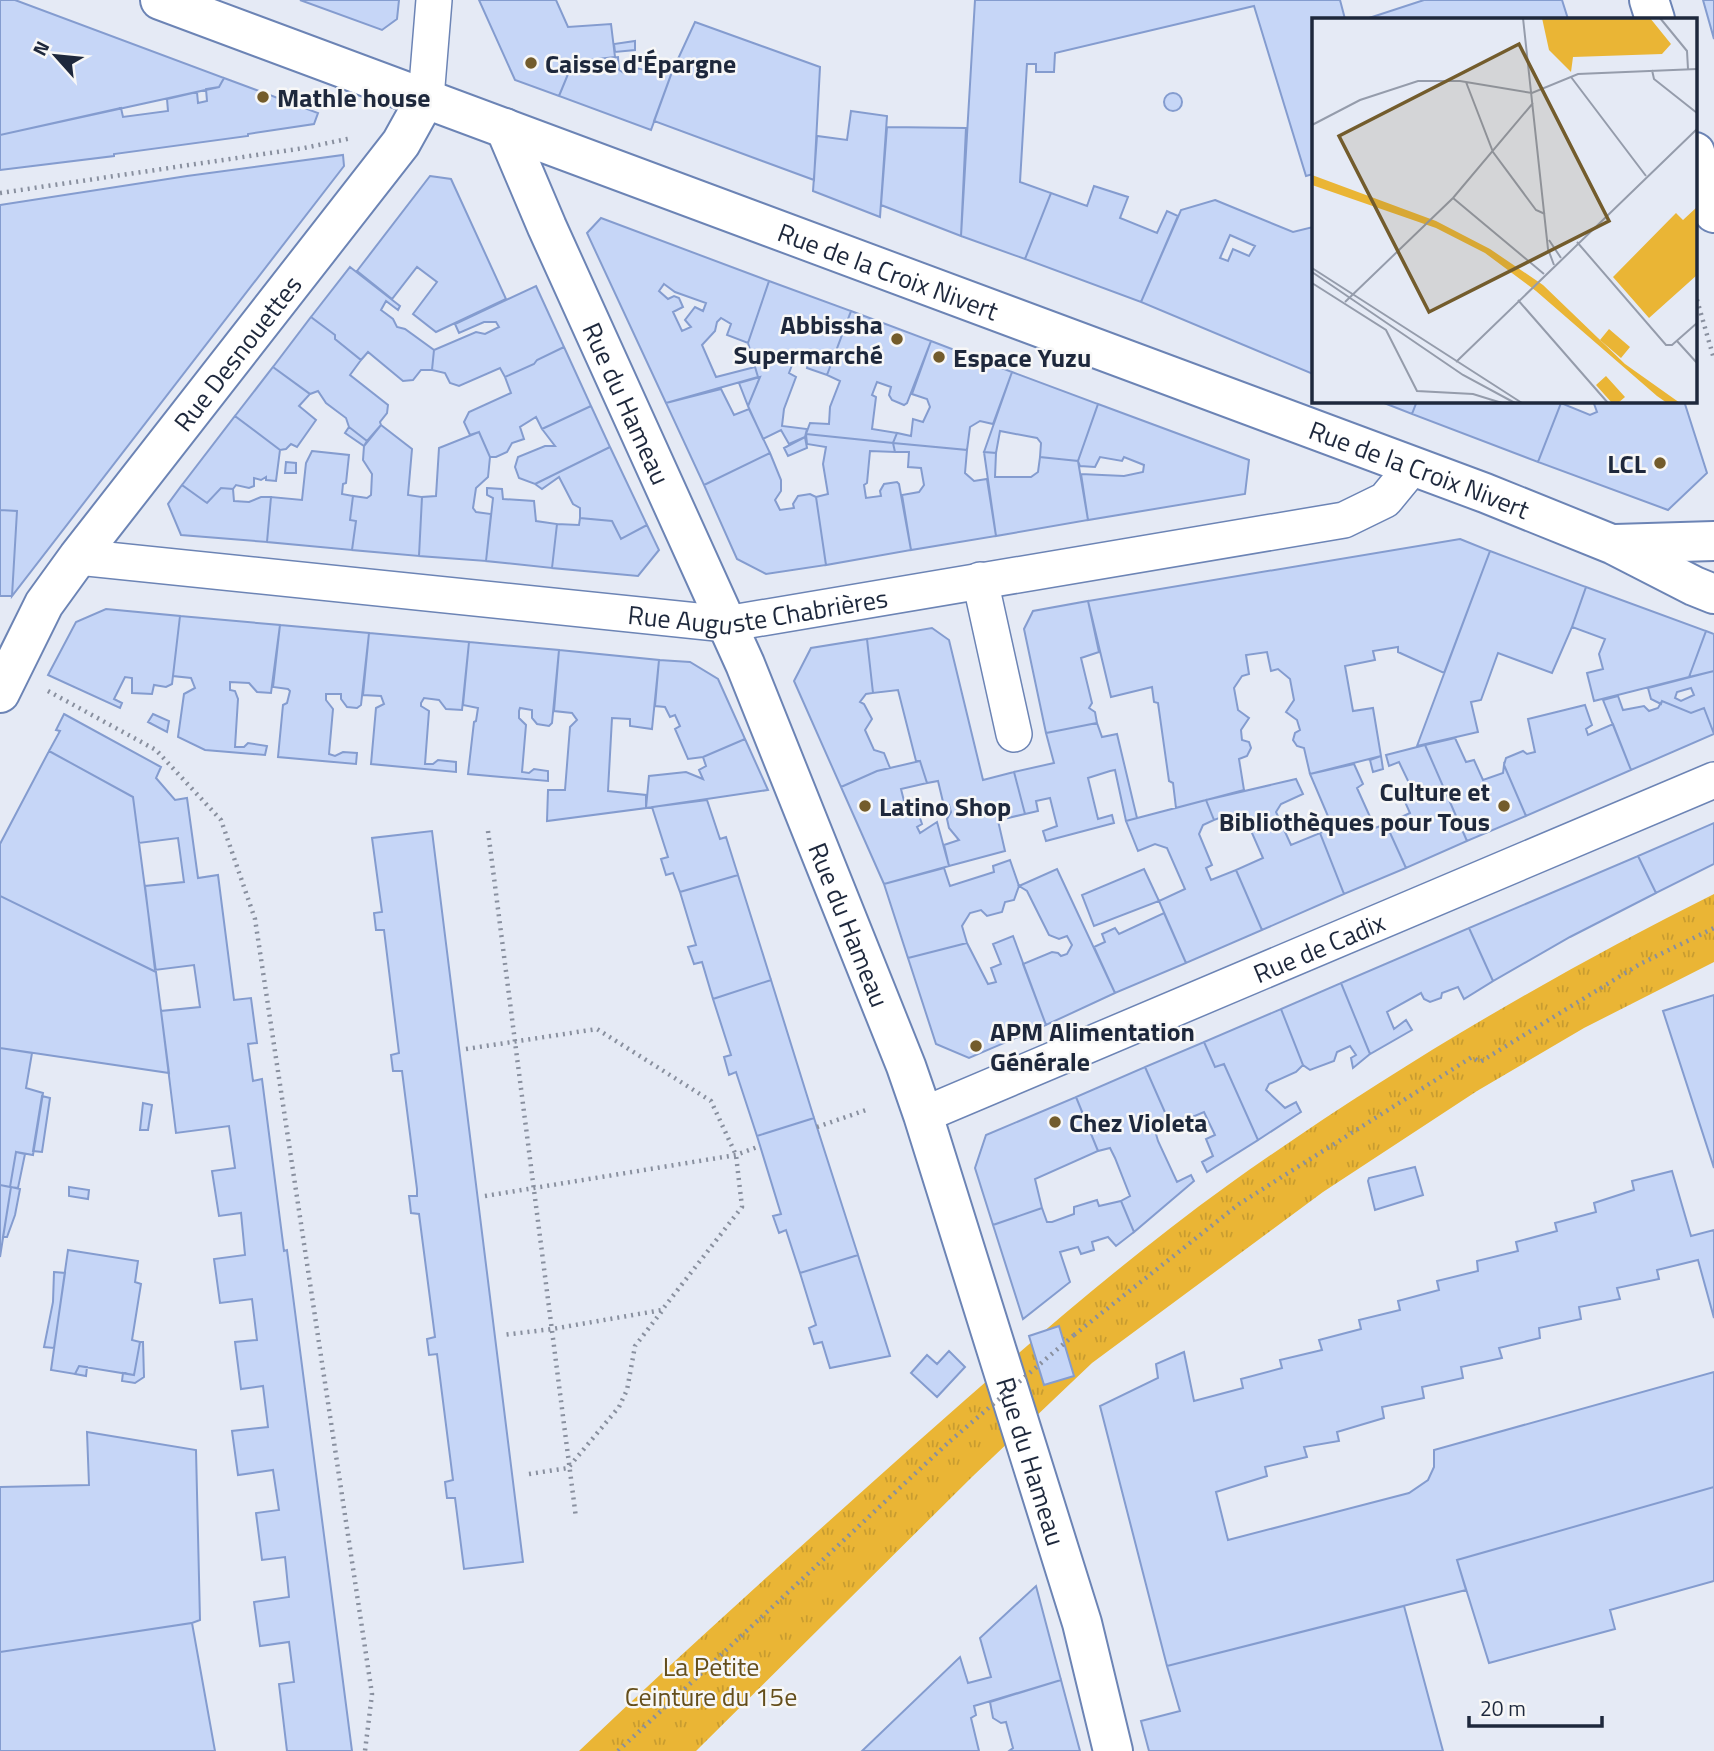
<svg xmlns="http://www.w3.org/2000/svg" width="1714" height="1751" viewBox="0 0 1714 1751" font-family="'Titillium Web',sans-serif">
<style>
.grass{fill:url(#grass-tufts)}
.building{fill:#c6d6f7;stroke:#849ccf;stroke-width:2;fill-rule:evenodd}
.lines{fill:none;stroke-linecap:round;stroke-linejoin:round}
.street-casing{stroke:#6c84b5;stroke-width:38}
.secondary-casing{stroke:#6c84b5;stroke-width:42}
.path{stroke:#89909f;stroke-width:4.5;stroke-dasharray:2 5;stroke-linecap:butt}
.street{stroke:#fff;stroke-width:35}
.secondary{stroke:#fff;stroke-width:38}
.path-bridge{stroke:#89909f;stroke-width:4.5;stroke-dasharray:2 5;stroke-linecap:butt}
.poi-dot{fill:#735c2c;stroke:#f7f7f7;stroke-width:2.5}
.labels{text-anchor:middle;dominant-baseline:central;stroke-width:5;stroke-linejoin:round;paint-order:stroke}
.poi-label{font-size:26px;font-weight:bold;fill:#1e283c;stroke:#f7f7f7;text-anchor:start}
.street-label{font-size:26px;fill:#1e283c;stroke:#f7f7f7}
.park-label{font-size:26px;fill:#644e1b;stroke:#f7f7f7}
.inset-road{fill:none;stroke:#959cab;stroke-width:2}
.view{fill:#735c2c;fill-opacity:0.15;stroke:#735c2c;stroke-width:3.5}
.inset-edge{fill:none;stroke:#1e283c;stroke-width:3.5}
</style>
<defs>
<pattern id="grass-tufts" width="24" height="20" patternUnits="userSpaceOnUse" patternTransform="scale(1.75)"><rect width="24" height="20" fill="#eab535"/><path d="M3 7l-1-3M5 7V3M7 7l1-3M15 17l-1-3M17 17v-4M19 17l1-3" fill="none" stroke="#c89c30"/></pattern>
</defs>
<rect width="100%" height="100%" fill="#e5eaf5"/>
<path class="grass" d="M1714 894V962L1584 1028 1477 1091 1323 1192 1092 1363 973 1476 696 1751H579C688 1647 800 1547 913 1446 1015 1356 1117 1265 1228 1185 1382 1075 1544 979 1714 894Z"/>
<path class="building" d="M0 0H15L224 78 219 87 0 135Z
M300 0H399L397 19 382 30Z
M479 0H556L568 27 611 24 615 57 573 62 559 96 515 80Z
M975 0H1340L1345 19H1313V174L1306 176 1254 6 1055 53 1054 72H1036V64H1027L1020 182 1051 193 1025 259 961 236Z
M1424 0H1562L1568 19H1366Z
M1703 0H1714V39Z
M695 22 820 67 814 180 654 121 672 72Z
M635 41V50L615 52 614 44Z
M618 57 619 70 624 73 631 67 645 70 653 64 672 72 651 130 559 96 573 62Z
M224 78 318 113 314 124 248 134V136L114 154V156L0 170V135L121 108 123 117 168 111 167 99 197 92 198 103 207 101 206 89 219 87Z
M1164 102a9 9 0 1 1 18 0a9 9 0 1 1-18 0Z
M851 111 887 116 880 217 813 191 817 136 847 140Z
M887 127 966 128 961 236 881 205Z
M343 155 344 166 12 596 17 511 0 510V205L187 176Z
M430 176 451 179 506 299 436 332 413 314 437 282 417 267 392 299 357 271Z
M1094 186 1128 197 1120 218 1157 233 1167 211 1178 216 1141 302 1025 259 1051 193 1087 206Z
M1215 200 1293 232 1313 227V374L1141 302 1181 210ZM1230 235 1255 246 1249 256 1233 249 1228 261 1220 258Z
M601 218 769 281 748 343 727 335 731 324 721 318 717 322 715 331 702 345 716 377 755 367 758 377 666 403 587 233ZM664 284 675 292 706 303 703 311 695 307 685 320 691 327 682 331 673 312 683 307 679 298 674 296 668 299 659 291Z
M350 267 400 306 398 310 386 301 381 310 393 319 397 327 405 329 434 350 432 370H421L413 380 403 381 368 352 361 360 335 339V335L311 317Z
M769 281 851 311 827 375 807 368 810 357 797 352 789 373 796 377 784 409 782 426 807 429 805 437 789 444 781 430 763 439 748 406 760 377H758L748 343Z
M536 286 564 347 537 360 534 364 505 377 500 368 459 386 450 383 445 373 432 370 434 350 476 332 485 334 499 327 496 322H484L459 333 455 324Z
M851 311 931 341 907 403 904 405 892 400 889 395 891 387 877 382 872 395 876 397 872 429 897 433 893 443 806 434 810 423 829 424 830 407 840 381 827 375Z
M311 317 335 335V339L361 360 350 375 388 405 387 413 380 422 381 425 367 441 349 427 346 418 326 403 318 391 310 394 273 367Z
M931 341 1012 372 993 424 980 421 970 427 967 450 893 443 897 433 911 436 913 419 923 422 930 407 927 399 912 394Z
M564 347 591 406 542 429 536 417 520 427 524 439 512 443 507 452 496 457H490L479 432 470 435 464 422 469 412 511 393 505 377 534 364 537 360Z
M273 367 310 394 299 406 316 420 297 447 291 444 286 449 280 450 235 416Z
M1012 372 1098 404 1078 461 1040 457 1041 443 1037 438 1000 431 996 453 984 452Z
M760 377 748 406 739 383Z
M721 389 734 415 749 409 770 453 704 485 666 403Z
M1379 401H1417L1412 414Z
M1417 401H1555L1561 403 1538 462 1412 414Z
M1593 401H1684L1707 473 1668 510 1538 462 1561 403 1590 415 1597 412Z
M1098 404 1249 460 1245 494 1088 520 1081 474 1124 476 1143 472 1144 465 1124 457 1122 461 1100 457 1095 467 1080 466 1078 461Z
M591 406 610 447 535 484 519 478 515 467 518 457 545 446H555L542 429Z
M235 416 280 450 276 481 266 480V477L261 480 254 478V486L249 488 236 485 233 489 221 488 207 503 182 485Z
M381 425 412 449 408 495 422 497 419 556 352 550 356 521 350 520 353 496 367 498 371 495 372 474 363 460 364 446Z
M349 427 367 441 364 446 345 433Z
M479 432 490 457 488 477 476 488 473 508 476 512 491 514 486 561 419 556 422 497 436 496 439 448Z
M806 434 893 443 895 452 870 451 867 483 864 485 866 498 881 496 880 491 884 484 897 482 899 484 911 550 826 565 816 497 828 494 823 464 826 447 807 444Z
M805 437 807 448 788 456 784 448Z
M893 443 967 450 965 473 974 481 987 479 996 536 911 550 902 495 919 492 924 485 921 468 908 467 909 452H895Z
M610 447 647 525 621 539 612 521 580 518V508L573 504 559 477 542 489 535 484Z
M312 451 349 455 346 483 343 484 342 494 353 496 350 520 356 521 352 550 267 542 271 497 302 500 306 463Z
M984 452 996 453 995 477H1031L1038 472 1040 457 1078 461 1088 520 996 536Z
M770 453 781 480V491L775 500 780 510 794 508 793 504 798 496 810 494 816 497 826 565 766 574 737 559 704 485Z
M286 462 296 463V473H285Z
M182 485 207 503 221 488 233 489 234 501 249 502 261 497H271L267 542 181 535 168 504Z
M487 488 502 489 503 499 534 501 536 521 557 524 552 568 486 561 493 498 487 495Z
M0 510 17 511 12 596H0Z
M580 518 612 521 621 539 647 525 659 550 638 576 552 568 557 524 579 525Z
M1460 539 1490 551 1444 673 1398 652V647L1373 651 1375 660 1345 666 1353 711 1373 708 1381 756 1310 774 1304 748 1297 746 1293 740 1295 733 1300 730 1297 720 1286 712 1294 700 1290 679 1278 669 1271 671 1267 652 1246 655 1249 674 1242 676 1234 688 1238 710 1249 718 1241 730 1242 740 1249 742 1251 748 1247 756 1239 759 1244 790 1176 808 1173 783 1169 781 1158 703 1154 702 1152 687 1111 697 1088 601Z
M1490 551 1586 587 1572 627 1552 673 1498 653 1481 700 1471 702 1478 732 1417 746Z
M1586 587 1706 631 1689 677 1594 701 1587 673 1603 669 1599 654 1605 639 1572 627Z
M1088 601 1099 652 1081 658 1092 703 1089 708 1095 712 1097 723 1046 733 1024 629 1033 611Z
M106 609 180 616 172 684 166 687 154 685 152 694 132 693V678L125 677 114 699 122 703 120 708 48 675 76 622Z
M180 616 280 625 271 693 257 692 249 683 230 682V690L235 691 238 699 235 747H244L248 743 267 746 265 755 205 750 178 737 184 694 195 688 191 678 173 676Z
M280 625 369 633 361 705 357 708 347 707 341 699V694H326V700L333 709 329 754 335 756 343 752 357 753 356 764 278 757 283 705 287 703 290 691 288 689 273 687Z
M932 628 949 640 983 780 1014 772 1025 814 1008 818 1005 809 996 812 1005 851 949 866 944 845 959 840 949 828 947 819 951 812 949 805 944 806 938 781 927 783 920 761H916L898 690 873 693 867 639Z
M1706 631 1714 634V671L1689 677Z
M369 633 469 642 462 710 446 709 439 700 424 698 421 703V706L429 711 425 764H433L438 760 456 762V772L371 764 376 708 384 704 381 696 363 695Z
M867 639 873 693 866 694 860 702 864 704 872 719 865 730 874 750 884 753 890 768 877 771 841 787 794 681 811 648Z
M469 642 559 650 552 723 549 726 537 724 532 718V710L520 708 519 711V718L526 725 522 772 529 773 534 769 548 771V781L468 774 474 722 476 721 478 708 463 705Z
M559 650 659 660 652 729 630 726V719L612 718 608 791 646 795V808L547 821 548 790H565L570 727 577 720 572 713 554 711Z
M659 660 690 662 718 679 745 739 703 757 688 759 675 729 680 726 675 715 670 717 665 707 655 706Z
M1714 671V734L1704 708 1691 713 1662 701 1661 704 1651 699 1648 688ZM1691 688 1694 695 1681 701 1675 698 1677 692Z
M1618 696 1623 710 1644 706 1649 711 1658 708 1662 701 1691 713 1704 708 1714 734 1631 770 1603 700Z
M1585 705 1592 725 1586 729 1588 735 1613 724 1631 770 1526 816 1504 765 1506 758 1523 751 1527 754 1535 752 1528 719Z
M64 714 161 767 156 778 175 800 187 798 198 878 218 875 234 1000 251 998 257 1043 248 1044 253 1081 262 1079 284 1251 287 1250 352 1751H287L279 1684 294 1682 289 1642 260 1646 254 1602 289 1597 285 1557 262 1560 256 1513 279 1510 273 1470 238 1475 232 1431 268 1427 263 1386 241 1389 235 1342 257 1340 252 1299 220 1303 214 1259 245 1255 241 1213 219 1216 212 1171 235 1168 229 1126 176 1133 161 1011 200 1007 194 965 155 970 145 886 184 882 178 838 139 843 133 797 49 751 60 731 56 730Z
M153 714 169 721 167 732 148 722Z
M1097 723 1102 737 1117 734 1137 818 1126 821 1115 770 1110 771 1088 778 1098 819 1112 815 1114 823 1046 841 1043 831 1057 826 1050 798 1036 801 1038 811 1025 814 1014 772 1054 763 1046 733Z
M1455 738 1466 762 1474 760 1483 780 1503 773 1504 765 1526 816 1467 841 1425 745Z
M745 739 768 790 646 808 649 776 686 772 703 779 699 770 706 766 703 757Z
M1425 745 1467 841 1406 868 1386 824 1410 813 1401 793 1411 787 1399 762 1389 766 1386 755Z
M49 751 133 797 156 972 0 896V844Z
M1381 756 1383 769 1373 772 1370 760Z
M920 761 927 783 901 789 904 801 912 816 919 815 922 824 917 827 920 833 937 822 949 866 884 884 841 787 877 771Z
M1354 764 1363 784 1357 788 1375 828 1386 824 1406 868 1344 894 1320 833 1333 828 1310 774Z
M1296 779 1303 794 1281 804 1276 812 1291 845 1320 833 1344 894 1262 930 1236 870 1263 858 1245 817 1240 819 1230 814 1214 820 1206 800Z
M707 800 720 839 726 837 738 875 680 892 673 873 666 875 661 859 668 857 652 807Z
M1206 800 1214 820 1203 825 1199 834 1212 865 1206 868 1211 880 1236 870 1262 930 1186 963 1159 901 1185 889 1167 848 1155 844 1138 851 1126 821Z
M1714 823V864L1656 893 1638 856Z
M432 831 523 1562 464 1569 455 1498H447L445 1482 453 1480 437 1354 429 1355 427 1339 435 1337 419 1214 411 1213 410 1204 409 1196H417V1189L402 1071H393L391 1055 399 1053 384 930H376L374 913 382 912 372 838Z
M1638 856 1656 893 1570 937 1493 981 1469 928Z
M1010 860 1019 886 1014 900 1005 902 1002 912 987 916 981 910 970 913 962 926 967 943 908 958 884 884 944 868 950 886 994 872 993 866Z
M1057 869 1115 993 1046 1025 1023 964 1052 952 1058 953 1061 956 1067 954 1072 945 1067 936 1059 939 1049 935 1027 891 1019 886Z
M1144 869 1159 901 1094 926 1082 895Z
M738 875 771 980 713 999 702 962 694 964 688 947 696 945 680 892Z
M0 896 156 972 169 1073 0 1048Z
M1164 913 1186 963 1115 993 1094 947 1105 942 1102 934 1115 928 1119 934Z
M1469 928 1493 981 1464 999 1458 987 1442 993 1441 998 1430 1002 1424 999 1421 993 1392 1009 1387 1012 1394 1029 1406 1020 1412 1030 1370 1054 1341 983Z
M1013 936 1046 1025 969 1058 936 1044 908 958 967 943 988 984 996 982 991 968 1001 964 993 944Z
M771 980 814 1118 757 1136 736 1072 729 1075 724 1057 731 1055 713 999Z
M1341 983 1370 1054 1353 1068 1351 1058 1356 1055 1350 1046 1337 1052 1334 1061 1310 1070 1303 1065 1281 1009Z
M1714 995V1168L1663 1011Z
M1281 1009 1303 1065 1296 1072 1269 1084 1266 1090 1285 1108 1296 1102 1301 1112 1258 1140 1224 1064 1215 1067 1204 1042Z
M1204 1042 1215 1067 1224 1064 1258 1140 1207 1172 1202 1162 1213 1156 1206 1139 1215 1135 1204 1112 1171 1126 1145 1067Z
M0 1048 32 1053 26 1088 43 1093 33 1155 16 1152 10 1187 0 1185Z
M1145 1067 1171 1126 1156 1134 1158 1141 1177 1182 1191 1175 1194 1181 1134 1232 1121 1201 1130 1196 1115 1158 1110 1148 1098 1151 1076 1097Z
M42 1096 50 1098 42 1152 33 1151Z
M1076 1097 1098 1151 1035 1179 1042 1208 993 1225 975 1168 986 1135Z
M143 1103 152 1105 148 1130H140Z
M814 1118 858 1255 800 1273 786 1230 779 1233 773 1216 781 1214 757 1136Z
M16 1152 25 1154 18 1188 10 1187Z
M1415 1167 1423 1195 1375 1210 1368 1181 1369 1178Z
M1672 1171 1691 1236 1714 1230V1318L1698 1260 1657 1270 1659 1279 1617 1288 1620 1299 1579 1307 1581 1319 1539 1328 1540 1338 1499 1348 1502 1358 1461 1367 1463 1378 1422 1387 1424 1398 1382 1407 1384 1418 1337 1432 1339 1441 1304 1447 1307 1457 1265 1467 1267 1476 1216 1492 1228 1540 1409 1493 1428 1480 1434 1467V1450L1714 1372V1487L1457 1560 1466 1590 1167 1666 1100 1406 1158 1378 1156 1364 1184 1352 1194 1401 1243 1388 1241 1379 1282 1368 1280 1360 1322 1350 1319 1340 1361 1329 1359 1320 1400 1310 1398 1301 1439 1290 1437 1281 1478 1271 1477 1261 1518 1251 1516 1242 1557 1231 1555 1223 1596 1212 1594 1203 1634 1190 1632 1181Z
M0 1185 11 1187 0 1257Z
M11 1187 20 1189 15 1215 7 1237H3Z
M69 1187 89 1190 88 1199 69 1196Z
M1097 1200 1099 1206 1121 1201 1134 1232 1116 1246 1108 1237 1092 1242 1094 1250 1081 1254 1078 1247 1060 1252 1070 1282 1023 1319 993 1225 1042 1208 1047 1222H1052L1074 1214V1207Z
M68 1250 138 1261 135 1282 141 1284 132 1340 140 1342 134 1375 79 1366 75 1374 51 1370Z
M858 1255 890 1356 830 1368 822 1342 814 1344 809 1328 816 1325 800 1273Z
M54 1272 65 1273 54 1348 44 1347 53 1302Z
M1059 1326 1074 1376 1044 1385 1029 1336Z
M140 1342H143L144 1377 135 1383 122 1381 123 1373 134 1375Z
M949 1351 965 1367 937 1397 911 1373 927 1355 937 1364Z
M79 1366 87 1367 86 1376 75 1374Z
M87 1432 196 1450 200 1620 192 1623 0 1652V1487L89 1485Z
M1714 1487V1581L1610 1610 1615 1629 1489 1663 1457 1560Z
M1036 1586 1061 1680 974 1706 976 1715 971 1718 979 1751H862L960 1657 968 1683 991 1677 980 1638Z
M1404 1606 1443 1751H1149L1141 1721 1180 1711 1167 1666Z
M192 1623 215 1751H0V1652Z
M1061 1680 1080 1751H1009L1013 1748 1006 1722 1001 1723 993 1718 990 1702Z"/>
<g class="lines">
<g class="street-casing">
<g id="street">
<path d="M426 98 434 0"/>
<path id="s1" d="M78 557 726 624 1344 520 1385 500 1413 466"/>
<path d="M980 580 1014 734"/>
<path id="s2" d="M923 1115 1714 780"/>
</g>
</g>
<g class="secondary-casing">
<g id="secondary">
<path id="s3" d="M160 0 1485 493 1614 545 1694 586 1714 594"/>
<path d="M1649 0 1655 19"/>
<path id="s4" d="M505 128 547 227 745 664 906 1066 923 1115 1082 1623 1113 1751"/>
<path d="M1695 152 1714 213"/>
<path d="M1615 544 1714 541"/>
<path id="s5" d="M0 693 44 604 78 557 401 143 426 98"/>
</g>
</g>
<path class="path" d="M0 193 304 148 352 138
M1695 293 1714 359
M48 691 156 750 221 820 255 919 372 1694 365 1751
M488 831 576 1518
M466 1049 597 1029 711 1101 736 1155 742 1207 662 1310 552 1329 503 1335
M817 1127 866 1110
M485 1196 736 1155 760 1146
M1074 1335 1239 1204 1472 1057 1480 1062 1640 964 1714 928
M529 1474 568 1468 619 1407 627 1390 635 1346 662 1311
M618 1751 950 1441"/>
<use href="#street" class="street"/>
<use href="#secondary" class="secondary"/>
<path class="path-bridge" d="M950 1441 1074 1335"/>
</g>
<g class="poi-dot">
<circle cx="531" cy="63" r="7"/>
<circle cx="263" cy="97" r="7"/>
<circle cx="897" cy="339" r="7"/>
<circle cx="939" cy="357" r="7"/>
<circle cx="1660" cy="463" r="7"/>
<circle cx="865" cy="806" r="7"/>
<circle cx="1504" cy="806" r="7"/>
<circle cx="976" cy="1046" r="7"/>
<circle cx="1055" cy="1122" r="7"/>
</g>
<g class="labels">
<g class="poi-label">
<text x="545" y="63">Caisse d'Épargne</text>
<text x="277" y="97">Mathle house</text>
<text x="883" y="324" text-anchor="end">Abbissha<tspan x="883" dy="30">Supermarché</tspan></text>
<text x="953" y="357">Espace Yuzu</text>
<text x="1646" y="463" text-anchor="end">LCL</text>
<text x="1490" y="791" text-anchor="end">Culture et<tspan x="1490" dy="30">Bibliothèques pour Tous</tspan></text>
<text x="879" y="806">Latino Shop</text>
<text x="990" y="1031">APM Alimentation<tspan x="990" dy="30">Générale</tspan></text>
<text x="1069" y="1122">Chez Violeta</text>
</g>
<g class="street-label">
<text stroke="none"><textPath href="#s3" startOffset="777">Rue de la Croix Nivert</textPath></text>
<text stroke="none"><textPath href="#s5" startOffset="416">Rue Desnouettes</textPath></text>
<text stroke="none"><textPath href="#s4" startOffset="301">Rue du Hameau</textPath></text>
<text stroke="none"><textPath href="#s3" startOffset="1344">Rue de la Croix Nivert</textPath></text>
<text stroke="none"><textPath href="#s1" startOffset="684">Rue Auguste Chabrières</textPath></text>
<text stroke="none"><textPath href="#s4" startOffset="868">Rue du Hameau</textPath></text>
<text stroke="none"><textPath href="#s2" startOffset="430">Rue de Cadix</textPath></text>
<text stroke="none"><textPath href="#s4" startOffset="1435">Rue du Hameau</textPath></text>
</g>
<g class="park-label">
<text x="711" y="1666">La Petite<tspan x="711" dy="30">Ceinture du 15e</tspan></text>
</g>
</g>
<g transform="translate(1312 18)">
<rect width="385" height="385" fill="#e5eaf5"/>
<path d="M230 0H338L359 26 350 36 261 39 259 54 237 32ZM0 157 124 203 178 231 231 267 313 346 368 385H355L345 378 224 273 173 235 124 210 0 167Z" fill="#eab535"/>
<path d="M385 189V257L337 300 301 259 364 195 371 202ZM297 311 318 329 309 340 288 322ZM294 358 313 379 306 385H300L284 367Z" fill="#eab535"/>
<path class="inset-road" d="M211 0 236 231 242 247M348 0 375 33 376 51M340 52 342 61 385 95M259 59 334 158M154 64 181 134 224 192 233 196M0 107 48 82 106 63H148L220 75 266 56 385 51M141 180 232 256M237 222 249 240M265 224 354 327H360L385 305M0 250 210 385M0 254 151 357 203 385M0 265 74 312 105 373 161 376 190 385M206 282 296 385M33 284 141 180 221 85M365 323 385 345M144 344 385 111"/>
<path class="view" d="M207 26 297 203 117 294 27 118Z"/>
<rect width="385" height="385" class="inset-edge"/>
</g>
<g transform="translate(56 56) rotate(297)" stroke="#f7f7f7" stroke-width="5" paint-order="stroke">
<path d="M0-5L12 26L0 18L-12 26Z" fill="#1e283c"/>
<text y="-10" font-size="19" font-weight="bold" text-anchor="middle" fill="#1e283c">N</text>
</g>
<path d="M1469 1716v10h133v-10" fill="none" stroke="#1e283c" stroke-width="3.5"/>
<text x="1480" y="1716" font-size="21" fill="#1e283c" stroke="#f7f7f7" stroke-width="5" paint-order="stroke">20 m</text>
</svg>
